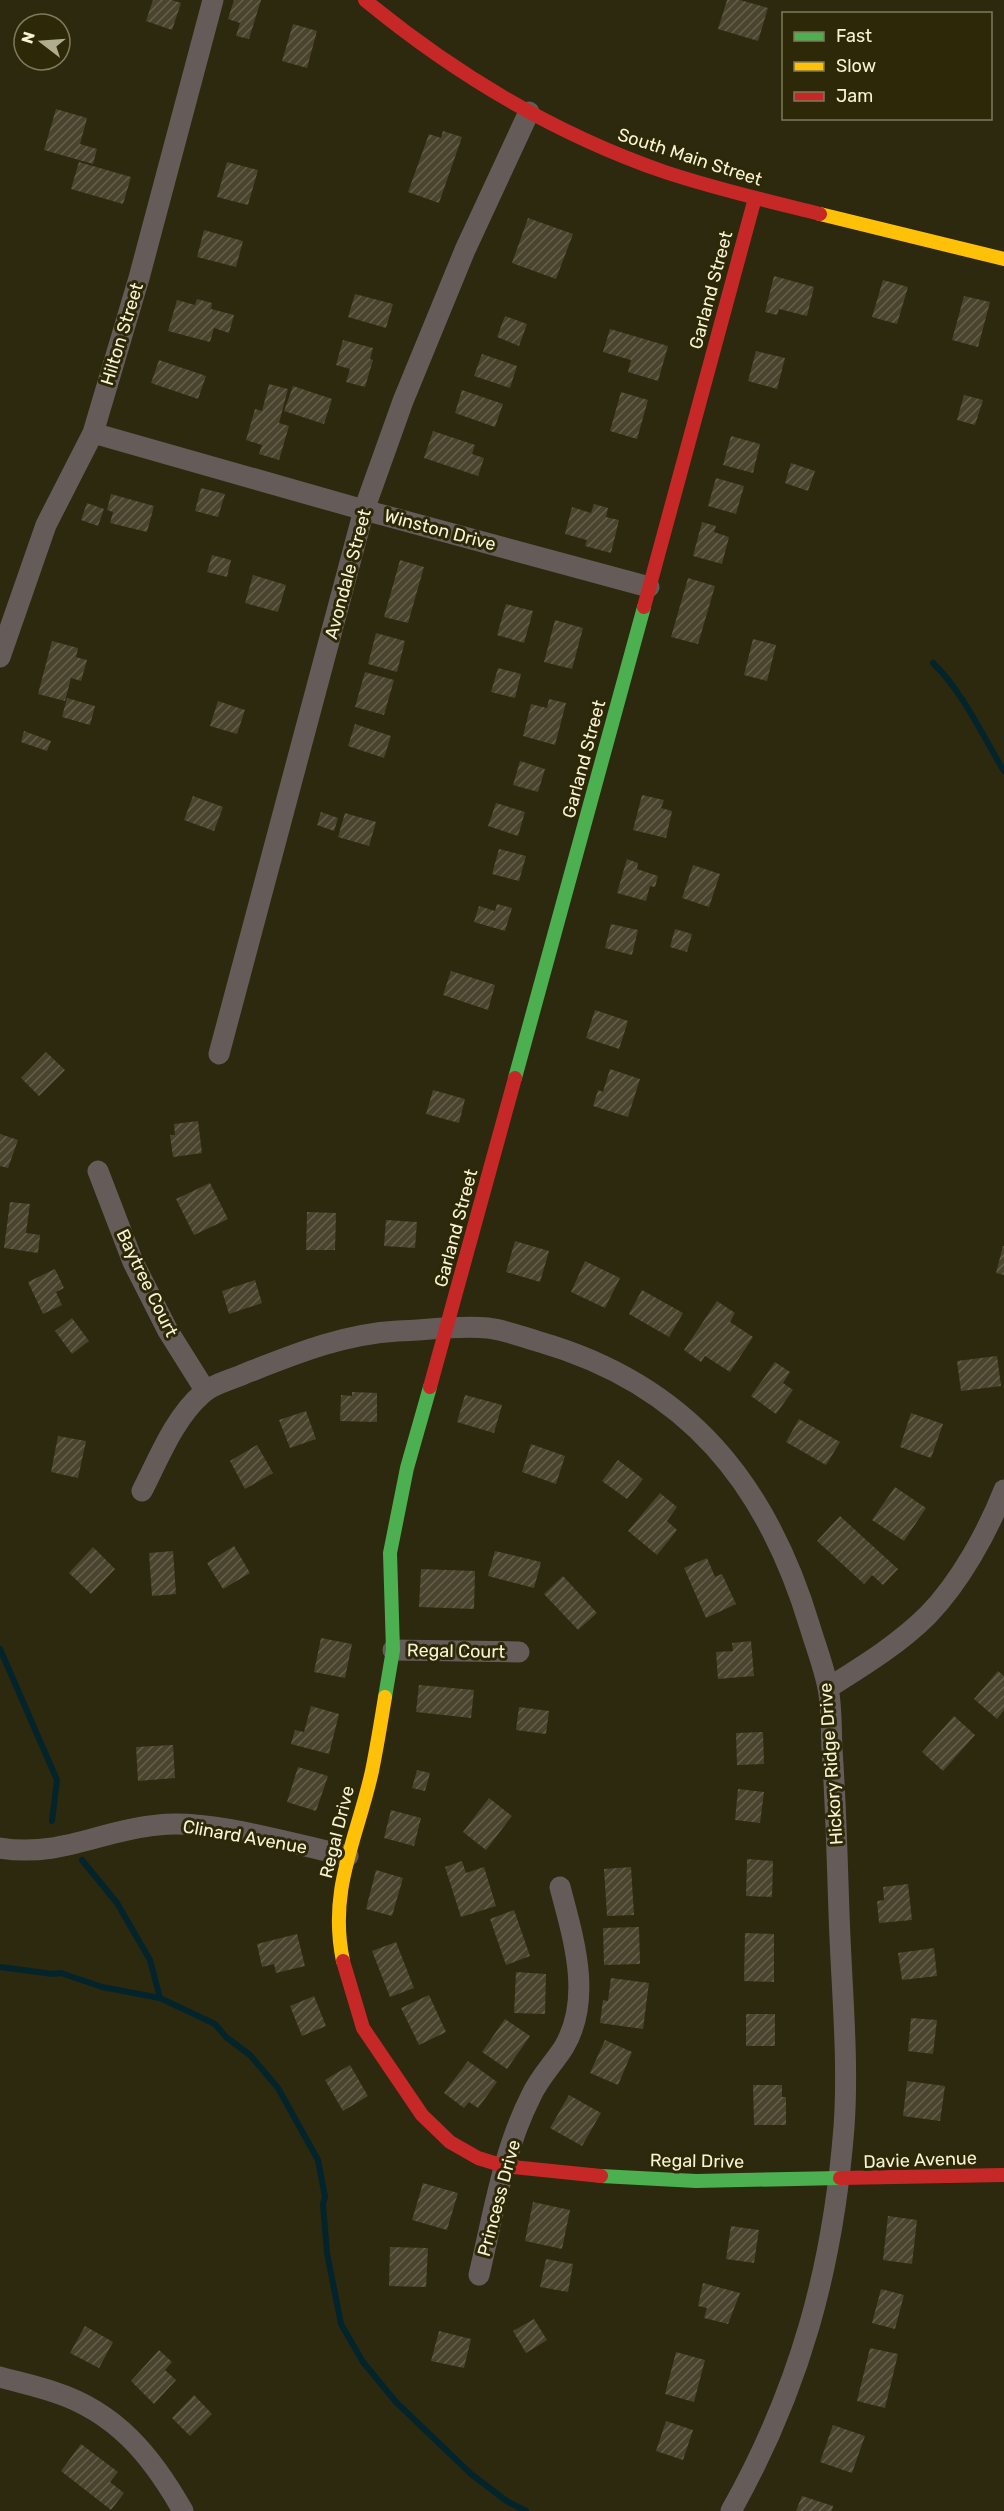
<svg xmlns="http://www.w3.org/2000/svg" width="1004" height="2511" viewBox="0 0 1004 2511" font-family="Rubik,sans-serif">
<style>
.lines{fill:none;stroke-linecap:round;stroke-linejoin:round}
.stream{stroke:#04242b;stroke-width:6}
.building{fill:url(#building-hatch)}
.street{stroke:#655c5a;stroke-width:21}
.fast{stroke:#4caf50;stroke-width:14}
.slow{stroke:#ffc107;stroke-width:14}
.jam{stroke:#c62828;stroke-width:14}
.labels{text-anchor:middle;dominant-baseline:central;stroke-width:6;stroke-linejoin:round;paint-order:stroke}
.street-label{font-size:18px;fill:#f7f3d4;stroke:#2d2908}
</style>
<defs>
<pattern id="building-hatch" width="6" height="6" patternUnits="userSpaceOnUse" patternTransform="scale(1.5)"><rect width="6" height="6" fill="#4a442f"/><path d="M-1 1l2-2M0 6l6-6M5 7l2-2" fill="none" stroke="#655f4c"/></pattern>
</defs>
<rect width="100%" height="100%" fill="#2c290e"/>
<g class="lines">
<path class="stream" d="M933 663C963 692 982 735 1004 771
M0 1649 57 1780 52 1821
M82 1860 117 1903 150 1960 160 1998
M0 1967 53 1974 61 1973 102 1987 160 1998 215 2024 226 2037 250 2055 278 2088 318 2160 325 2197 323 2204 327 2253 341 2324 363 2362 396 2402 471 2474 508 2502 526 2511"/>
</g>
<path class="building" d="M153 0H172L181 3 172 30 146 21Z
M234 0H261L249 39 236 36 240 23 228 19Z
M727 0H740L768 8 758 41 718 29Z
M293 24 317 31 307 68 282 61Z
M56 109 87 118 80 144 97 149 93 164 44 150Z
M443 131 462 137 439 203 408 192 429 134 441 138Z
M79 162 131 177 123 204 71 189Z
M227 162 258 170 248 205 217 197Z
M528 218 573 234 556 279 512 263Z
M204 230 243 241 236 267 197 257Z
M774 276 814 287 807 316 779 309 777 315 765 312Z
M883 280 908 287 897 324 872 317Z
M355 294 393 304 386 328 348 317Z
M964 296 990 302 978 347 952 340Z
M197 299 212 303 211 309 234 315 229 333 214 328 210 342 168 331 177 300 195 305Z
M505 316 527 324 519 346 497 337Z
M610 329 668 346 658 381 628 372 631 360 603 352Z
M343 340 373 348 370 359 373 360 365 387 346 382 350 369 336 365Z
M756 351 785 358 777 389 748 381Z
M482 354 517 366 510 388 474 376Z
M159 360 206 376 198 399 151 383Z
M269 384 288 389 279 423 289 426 279 460 259 454 262 445 246 440 255 409 262 411Z
M293 386 332 399 324 424 284 411Z
M462 390 503 404 495 427 455 413Z
M621 392 648 400 637 439 610 431Z
M964 395 983 400 975 425 957 420Z
M433 431 475 445 472 454 484 458 478 476 424 458Z
M731 436 760 444 753 473 723 465Z
M791 463 815 471 808 491 785 483Z
M716 478 744 486 736 514 708 506Z
M201 488 225 494 218 517 195 511Z
M111 494 154 506 147 532 110 523 113 512 107 510Z
M87 503 104 509 98 526 81 520Z
M594 504 608 508 606 517 619 520 611 553 585 546 587 540 565 534 572 507 591 513Z
M702 522 716 526 714 532 729 537 722 564 693 556Z
M212 555 231 560 227 577 207 572Z
M400 560 424 567 408 623 384 617Z
M253 575 286 585 278 612 245 603Z
M688 578 715 586 698 644 671 637Z
M506 604 533 611 524 643 497 635Z
M555 620 583 628 572 669 544 662Z
M376 633 405 641 397 672 368 664Z
M753 639 776 645 767 681 744 675Z
M52 641 78 648 76 657 87 660 81 681 71 678 65 701 38 694Z
M498 668 521 674 515 698 491 692Z
M365 672 394 680 384 715 355 707Z
M67 698 95 706 90 725 62 717Z
M549 699 566 703 555 745 523 736 531 704 547 708Z
M218 701 245 710 237 734 210 726Z
M355 724 391 736 384 758 348 746Z
M24 731 51 741 47 751 21 742Z
M520 761 545 769 538 792 513 785Z
M642 795 664 800 661 808 672 811 666 838 633 830Z
M193 796 223 807 214 831 184 820Z
M496 803 525 812 518 836 488 826Z
M321 812 338 818 334 831 317 825Z
M345 813 376 822 369 846 338 837Z
M499 849 526 856 519 881 492 874Z
M627 859 638 863 637 869 658 876 655 887 650 886 646 901 617 893Z
M693 865 720 874 709 907 682 898Z
M497 904 512 908 505 931 474 922 479 906 495 911Z
M611 924 638 930 632 955 605 948Z
M675 929 692 934 687 952 670 947Z
M451 971 495 985 488 1010 443 995Z
M595 1010 628 1021 619 1049 586 1038Z
M46 1052 65 1070 39 1096 21 1078Z
M610 1069 640 1079 628 1117 593 1106 598 1090 603 1092Z
M433 1090 465 1099 459 1123 426 1114Z
M198 1121 202 1153 173 1157 170 1135H175L174 1124Z
M0 1134 18 1140 8 1168 0 1166Z
M210 1183 228 1219 194 1235 176 1199Z
M10 1202 30 1204 26 1233 40 1235 38 1253 4 1248Z
M307 1212 336 1213 335 1250H306Z
M386 1220 417 1222 415 1248 384 1246Z
M515 1241 549 1251 540 1282 506 1272Z
M1003 1246H1004V1275L996 1273Z
M585 1261 620 1278 605 1308 571 1292Z
M55 1269 64 1288 56 1292 62 1305 43 1314 28 1282Z
M255 1280 262 1303 229 1314 222 1291Z
M642 1290 683 1313 669 1337 629 1314Z
M717 1301 735 1313 730 1322 753 1337 730 1372 705 1356 701 1362 684 1350Z
M72 1318 89 1341 72 1354 55 1331Z
M997 1356 1001 1386 961 1391 957 1361Z
M775 1362 790 1372 783 1383 793 1390 776 1414 751 1396Z
M352 1392 377 1393V1422L340 1421 341 1395 352 1396Z
M465 1395 502 1405 494 1433 457 1422Z
M306 1411 316 1439 290 1448 279 1420Z
M911 1413 943 1424 931 1458 900 1447Z
M799 1419 840 1442 826 1465 786 1442Z
M58 1436 86 1441 78 1478 51 1472Z
M531 1444 565 1456 556 1484 522 1472Z
M257 1445 273 1473 245 1489 230 1461Z
M618 1460 643 1479 627 1499 602 1481Z
M895 1487 926 1508 904 1541 872 1520Z
M660 1493 677 1507 667 1521 677 1530 657 1555 628 1531Z
M840 1516 898 1569 883 1585 872 1575 864 1584 817 1541Z
M234 1546 250 1573 223 1589 207 1563Z
M93 1547 115 1569 91 1594 69 1573Z
M173 1551 176 1594 152 1596 149 1553Z
M495 1551 541 1562 534 1588 488 1576Z
M707 1558 715 1577 722 1574 736 1604 706 1618 684 1568Z
M421 1569 475 1571 474 1609 419 1607Z
M563 1576 597 1613 578 1630 544 1594Z
M321 1638 352 1644 345 1678 314 1672Z
M751 1641 754 1676 718 1679 716 1652 733 1651 732 1643Z
M998 1671 1004 1676V1710L997 1719 974 1699Z
M419 1685 474 1690 471 1718 416 1712Z
M311 1706 339 1714 329 1754 291 1744 295 1730 304 1732Z
M519 1707 549 1711 546 1734 516 1730Z
M954 1716 975 1735 943 1771 922 1752Z
M763 1732 764 1764 737 1765 736 1733Z
M173 1745 175 1778 138 1781 136 1747Z
M298 1767 328 1776 316 1811 287 1802Z
M417 1770 430 1773 425 1791 412 1788Z
M738 1789 764 1792 760 1823 735 1820Z
M489 1798 512 1816 486 1850 463 1832Z
M391 1810 421 1818 414 1846 384 1838Z
M747 1859 773 1861 772 1897 746 1896Z
M462 1861 466 1873 484 1867 496 1906 461 1917 445 1867Z
M631 1867 634 1915 607 1916 604 1869Z
M376 1870 403 1878 392 1916 366 1909Z
M908 1884 912 1920 879 1923 877 1901 884 1900 883 1887Z
M514 1910 530 1956 506 1965 490 1919Z
M639 1927 640 1964 604 1965 603 1928Z
M745 1933 774 1934V1982L744 1981Z
M297 1934 305 1966 276 1973 274 1964 262 1967 257 1944Z
M396 1942 414 1988 390 1997 372 1951Z
M934 1948 937 1976 902 1980 898 1953Z
M516 1972 546 1974 545 2014 514 2013Z
M611 1978 649 1983 643 2029 600 2023 603 2000 608 2001Z
M429 1995 446 2032 419 2045 401 2008Z
M314 1996 326 2026 302 2036 290 2006Z
M746 2014H775V2046H746Z
M911 2018 937 2020 933 2054 908 2051Z
M505 2019 530 2036 507 2069 482 2052Z
M605 2040 632 2052 618 2085 590 2073Z
M468 2061 497 2082 478 2108 469 2102 464 2108 444 2093Z
M350 2065 368 2096 343 2111 325 2080Z
M907 2081 945 2086 940 2121 903 2116Z
M753 2085H782V2097H786V2125H754Z
M569 2095 601 2113 582 2146 550 2128Z
M423 2183 458 2193 447 2230 412 2220Z
M533 2202 570 2210 562 2249 525 2241Z
M888 2216 917 2220 912 2264 883 2260Z
M731 2226 759 2230 754 2263 726 2259Z
M390 2247 428 2248 426 2287 389 2286Z
M546 2259 573 2264 568 2292 540 2287Z
M703 2283 740 2293 728 2324 704 2318 707 2308 698 2306Z
M881 2289 904 2295 895 2329 872 2323Z
M534 2319 547 2340 526 2353 513 2331Z
M85 2326 113 2342 99 2368 70 2353Z
M439 2331 471 2339 464 2368 431 2361Z
M870 2348 898 2354 885 2408 857 2401Z
M159 2350 172 2362 165 2370 176 2380 154 2404 131 2381Z
M676 2352 705 2360 694 2402 665 2394Z
M194 2395 212 2414 190 2436 172 2418Z
M666 2421 693 2430 683 2460 656 2451Z
M833 2425 865 2436 852 2473 820 2462Z
M81 2444 118 2472 110 2482 124 2493 111 2510 61 2471Z
M802 2496 833 2506 832 2511H796Z"/>
<g class="lines">
<path class="street" d="M93 433 364 510 649 587
M0 657 46 525 93 433 139 278 213 0
M219 1054 364 510 403 401 465 250 529 112
M98 1171 133 1262 168 1331 205 1390
M142 1491C159 1458 174 1418 203 1393 213 1384 231 1380 244 1374 295 1354 343 1334 398 1331 427 1330 459 1325 488 1328 505 1330 523 1337 540 1342 688 1385 767 1484 810 1627 816 1647 824 1667 828 1688 832 1708 831 1730 832 1750 836 1804 837 1858 839 1912 841 1981 849 2059 844 2127 833 2268 800 2388 731 2511
M393 1650 519 1652
M828 1688C863 1666 899 1644 928 1615 960 1582 987 1533 1004 1490
M0 1848C60 1858 101 1830 158 1825 211 1819 293 1844 348 1856
M479 2275C493 2216 503 2151 531 2096 539 2078 554 2063 564 2047 593 1998 573 1937 560 1887
M0 2377C18 2382 36 2386 54 2392 116 2412 152 2456 183 2511"/>
<path class="fast" d="M515 1078 644 607
M385 1697 393 1650 390 1553 407 1468 430 1387
M601 2176 696 2181 840 2178"/>
<path class="slow" d="M820 214 1004 259
M343 1961C328 1889 357 1839 372 1771 377 1746 381 1722 385 1697"/>
<path class="jam" d="M365 0C455 74 555 134 665 172 716 189 768 201 820 214
M644 607 755 198
M430 1387 515 1078
M343 1961 363 2028 422 2115 450 2142 478 2158 504 2166 601 2176
M840 2178 1004 2175"/>
</g>
<g class="labels">
<g class="street-label">
<text transform="translate(690 157) rotate(18)">South Main Street</text>
<text transform="translate(711 290) rotate(-75)">Garland Street</text>
<text transform="translate(122 334) rotate(-73)">Hilton Street</text>
<text transform="translate(440 530) rotate(15)">Winston Drive</text>
<text transform="translate(348 574) rotate(-75)">Avondale Street</text>
<text transform="translate(584 759) rotate(-75)">Garland Street</text>
<text transform="translate(456 1228) rotate(-75)">Garland Street</text>
<text transform="translate(147 1283) rotate(64)">Baytree Court</text>
<text transform="translate(456 1651) rotate(1)">Regal Court</text>
<text transform="translate(831 1764) rotate(-94)">Hickory Ridge Drive</text>
<text transform="translate(337 1832) rotate(-76)">Regal Drive</text>
<text transform="translate(245 1837) rotate(10)">Clinard Avenue</text>
<text transform="translate(920 2160) rotate(-2)">Davie Avenue</text>
<text transform="translate(697 2161) rotate(1)">Regal Drive</text>
<text transform="translate(499 2198) rotate(-75)">Princess Drive</text>
</g>
</g>
<rect x="782" y="12" width="210" height="108" fill="#2d2908" stroke="#7e7a5a" stroke-width="1.5"/>
<rect x="794" y="32" width="30" height="9" fill="#4caf50" stroke="#7e7a5a" stroke-width="1.5"/>
<text x="836" y="42" font-size="18" fill="#f7f3d4">Fast</text>
<rect x="794" y="62" width="30" height="9" fill="#ffc107" stroke="#7e7a5a" stroke-width="1.5"/>
<text x="836" y="72" font-size="18" fill="#f7f3d4">Slow</text>
<rect x="794" y="92" width="30" height="9" fill="#c62828" stroke="#7e7a5a" stroke-width="1.5"/>
<text x="836" y="102" font-size="18" fill="#f7f3d4">Jam</text>
<g transform="translate(42 42) rotate(287)"><circle r="28" fill="#2d2908" stroke="#7e7a5a" stroke-width="1.5"/>
<path d="M0-4.5L10 22L0 15L-10 22Z" fill="#b0ac8f"/>
<text y="-9" font-size="16" font-weight="bold" text-anchor="middle" fill="#f7f3d4">N</text>
</g>
</svg>
